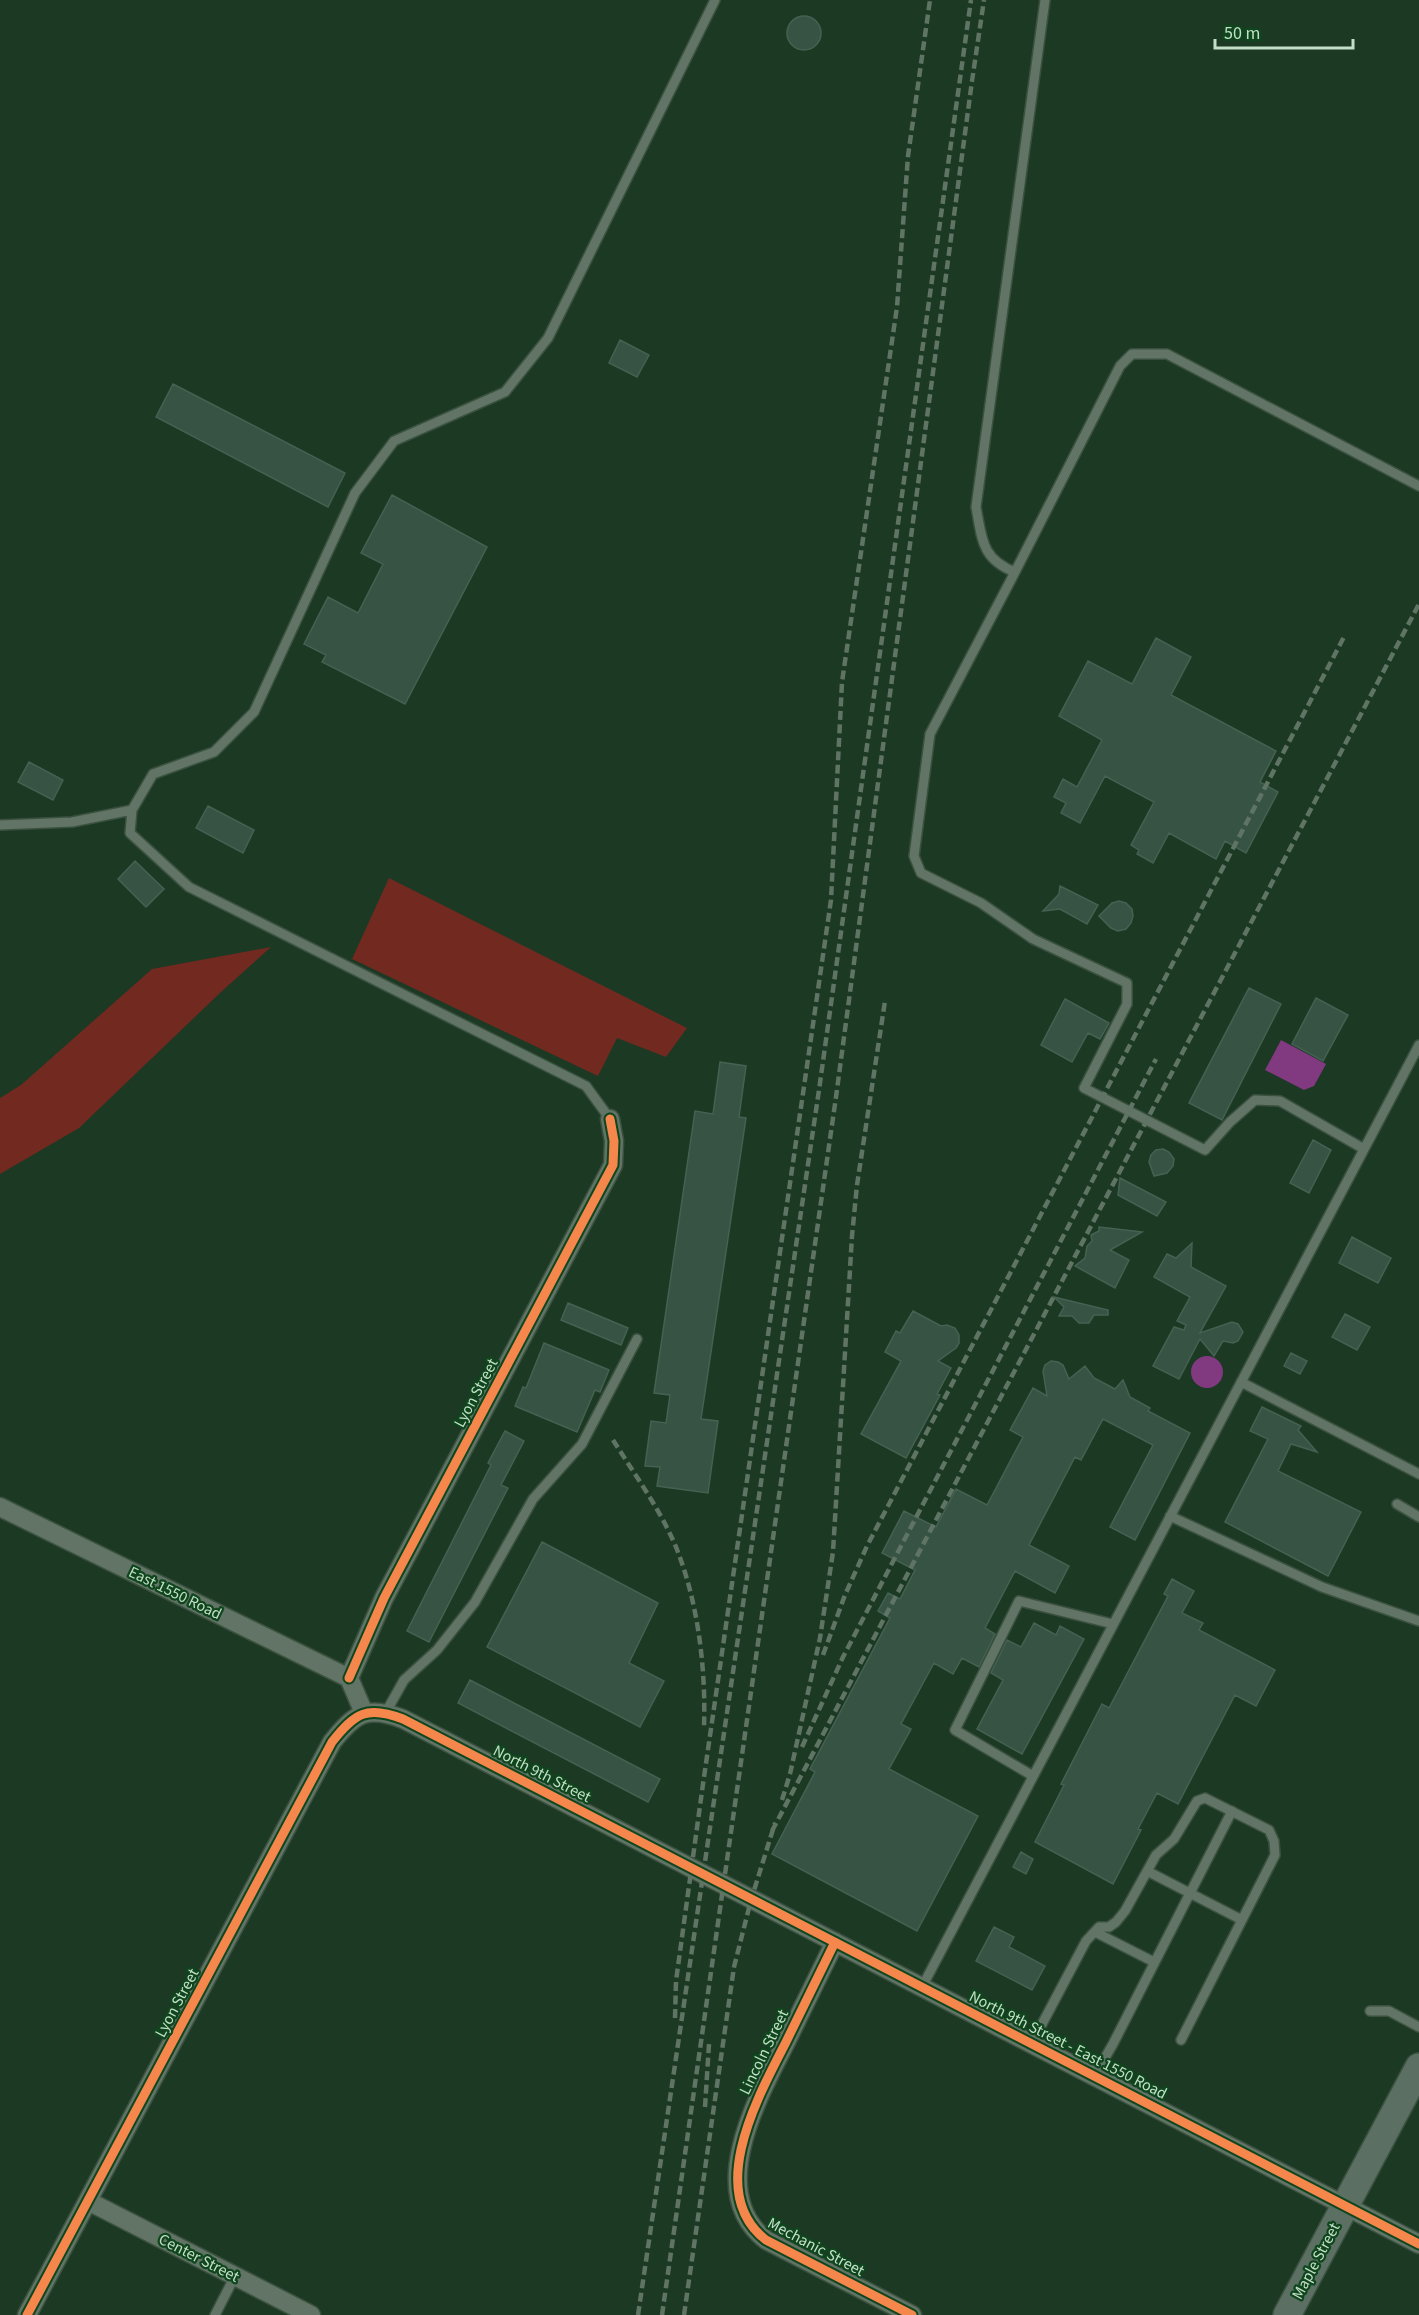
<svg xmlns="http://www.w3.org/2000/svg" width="1419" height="2315" viewBox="0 0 1419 2315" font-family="'Source Sans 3',sans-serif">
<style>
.green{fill:#722920}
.water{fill:#81397f}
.building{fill:#365344;stroke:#456152;stroke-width:1.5}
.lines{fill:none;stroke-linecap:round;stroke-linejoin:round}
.lane-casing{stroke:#3b5140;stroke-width:12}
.street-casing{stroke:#3b5140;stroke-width:21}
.secondary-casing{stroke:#3b5140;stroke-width:30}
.lane{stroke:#617465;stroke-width:9}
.street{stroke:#617465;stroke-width:18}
.secondary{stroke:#5b6f62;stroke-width:27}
.rail{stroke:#5f7464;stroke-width:4.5;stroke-dasharray:9 4.5;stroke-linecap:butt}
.cycleway-casing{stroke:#0f461e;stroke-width:13}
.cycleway{stroke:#f5874c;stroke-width:9}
.labels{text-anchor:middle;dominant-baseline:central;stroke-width:4.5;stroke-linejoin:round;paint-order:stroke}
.street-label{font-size:16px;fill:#c4dfc7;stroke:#0f461e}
</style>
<rect width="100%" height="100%" fill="#1c3924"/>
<path class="green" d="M389 878 687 1028 666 1057 617 1038 598 1076 352 959Z
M271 947 221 992 79 1128 0 1174V1098L21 1085 152 969Z"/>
<path class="water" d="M1281 1040 1326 1064 1314 1086 1304 1090 1265 1070Z
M1191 1372a16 16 0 1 1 32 0a16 16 0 1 1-32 0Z"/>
<path class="building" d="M787 33a17 17 0 1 1 34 0a17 17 0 1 1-34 0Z
M620 340 649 355 637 377 609 363Z
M173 384 345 473 328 507 156 417Z
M392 495 487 547 405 704 322 662 326 655 304 644 328 597 358 613 383 564 361 553Z
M1156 638 1191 657 1171 695 1276 751 1260 782 1278 792 1246 853 1225 841 1216 859 1169 833 1153 863 1137 854 1139 850 1131 845 1154 802 1105 776 1080 823 1061 813 1066 803 1054 797 1063 779 1077 787 1102 740 1059 716 1088 661 1132 684Z
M29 762 63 780 53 800 18 782Z
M208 806 254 830 243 853 196 828Z
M135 861 164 889 146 907 118 879Z
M1060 886 1098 905 1087 924 1060 909 1043 911 1059 894Z
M1119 901 1126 903 1132 909 1133 916 1131 923 1126 929 1118 931 1111 928 1099 916 1112 903Z
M1249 988 1281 1004 1222 1120 1189 1103Z
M1316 998 1348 1015 1323 1061 1292 1044Z
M1065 999 1109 1023 1100 1039 1088 1033 1072 1062 1041 1045Z
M720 1062 746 1066 739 1117 746 1118 701 1419 718 1421 708 1493 657 1486 660 1467 645 1466 651 1421 666 1423 670 1395 654 1393 695 1111 713 1114Z
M1313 1140 1331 1150 1309 1193 1290 1183Z
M1163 1149 1169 1152 1174 1159 1173 1166 1167 1173 1154 1176 1149 1162 1151 1155 1156 1150Z
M1120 1178 1166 1202 1157 1216 1118 1195Z
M1099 1227 1142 1232 1110 1250 1129 1260 1115 1288 1075 1266 1085 1258 1087 1246 1092 1241 1091 1235 1099 1231Z
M1352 1237 1391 1258 1378 1283 1339 1263Z
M1192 1243 1191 1267 1226 1286 1200 1333 1232 1322 1238 1324 1243 1332 1238 1341 1233 1343 1223 1341 1214 1356 1200 1339 1179 1379 1153 1366 1174 1327 1184 1330 1186 1325 1177 1321 1190 1297 1154 1277 1167 1254 1176 1258Z
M1054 1297 1108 1310V1315H1094L1089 1323H1079L1072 1316H1059L1064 1307Z
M568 1303 628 1328 621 1345 561 1320Z
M913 1311 941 1326 947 1325 955 1328 959 1335V1343L956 1348 938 1361 951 1368 937 1394 940 1395 906 1458 861 1434 901 1361 885 1352 896 1331 900 1333Z
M1345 1314 1370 1327 1357 1350 1332 1337Z
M544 1343 609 1370 600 1392 595 1390 577 1432 515 1406 523 1387 526 1388Z
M1291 1353 1307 1361 1300 1374 1284 1366Z
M1051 1361 1058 1362 1063 1365 1069 1379 1085 1366 1094 1378 1115 1389 1123 1380 1130 1397 1150 1408 1148 1411 1190 1433 1135 1540 1110 1527 1153 1445 1103 1419 1081 1460 1075 1457 1029 1545 1069 1566 1055 1593 1015 1571 985 1628 995 1634 979 1667 962 1658 953 1674 934 1663 901 1724 911 1729 889 1769 978 1816 917 1931 772 1854 815 1772 810 1769 890 1618 878 1611 888 1593 900 1599 915 1570 882 1553 904 1511 936 1527 956 1489 987 1505 1023 1437 1010 1430 1033 1388 1047 1396 1043 1371 1045 1365Z
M1262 1407 1301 1426 1298 1430 1317 1452 1291 1444 1278 1471 1361 1512 1328 1576 1225 1522 1268 1439 1250 1431Z
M505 1431 524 1441 501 1485 508 1488 429 1642 407 1631 491 1465 488 1463Z
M542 1542 658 1603 629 1663 664 1681 640 1727 487 1647Z
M1172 1579 1194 1591 1182 1613 1203 1623 1199 1630 1275 1670 1256 1706 1235 1695 1178 1804 1157 1793 1138 1829 1141 1830 1113 1884 1035 1842 1064 1785 1061 1784 1102 1704 1109 1708 1168 1596 1164 1594Z
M1034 1623 1056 1635 1060 1626 1084 1639 1022 1754 977 1729 1003 1680 991 1673 1007 1640 1021 1647Z
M470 1680 660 1779 648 1802 458 1703Z
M1021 1852 1033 1859 1026 1874 1013 1867Z
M994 1927 1014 1937 1009 1947 1045 1966 1032 1990 976 1961Z"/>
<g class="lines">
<g class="lane-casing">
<path id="lane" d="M1045 0 976 507C982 538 981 559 1015 572L1120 366 1132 354H1167L1419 486
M1015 572 930 734 914 856 921 873 981 903 1033 939 1127 983V1004L1084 1088 1205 1150 1230 1122 1255 1100 1280 1101 1364 1149
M0 825 72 822 132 810
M610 1119 586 1086 189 887 130 833 132 810 153 774 214 752 254 712 355 493 394 441 505 392 548 338 715 0
M1241 1382 1419 1474
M1397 1504 1419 1517
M1170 1516 1322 1587 1419 1621
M386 1712 404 1680 437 1650 475 1602 533 1499 582 1444 637 1339
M1033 1776 955 1730 1019 1601 1113 1624
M1147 1871 1242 1920
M1095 1932 1154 1962
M922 1987 1419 1045
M1370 2011H1389L1419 2027
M1032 2043 1086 1941 1099 1927H1109L1116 1922 1125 1911 1156 1855 1174 1839 1197 1801 1205 1798 1269 1830 1274 1841 1275 1855 1181 2040
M1095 2075 1113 2044 1232 1811
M215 2315 235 2276"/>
</g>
<g class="street-casing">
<path id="street" d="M0 1507 349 1678
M349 1678 384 1598 613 1165 614 1141 610 1119
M349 1678 364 1713
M835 1942C819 1975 802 2009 786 2042 759 2095 704 2192 766 2240L912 2315
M88 2201 311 2315
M27 2315 332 1742C355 1713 367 1705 403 1719L1419 2244"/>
</g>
<g class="secondary-casing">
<path id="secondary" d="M1287 2315 1419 2067"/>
</g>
<use href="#lane" class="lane"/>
<use href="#street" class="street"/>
<use href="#secondary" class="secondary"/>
<path class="rail" d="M613 1440C635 1475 660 1509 676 1547 698 1602 706 1668 704 1727
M823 1655 845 1595 867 1546 1345 635
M802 1747 843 1657 1156 1059
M782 1800 790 1774 820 1638 833 1552 852 1236 857 1185 885 1001
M772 1831 1419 604
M675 2018 676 1981 703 1784 831 900 842 682 897 307 908 156 930 0
M705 2107 709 2044
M638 2315 819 1090 971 0
M662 2315 836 1097 972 81 984 0
M684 2315 734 1967 751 1900 775 1823"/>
<g class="cycleway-casing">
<path id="cycleway" d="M349 1678 384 1598 613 1165 614 1141 610 1119
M835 1942C819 1975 802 2009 786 2042 759 2095 704 2192 766 2240L912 2315
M27 2315 332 1742C355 1713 367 1705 403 1719L1419 2244"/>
</g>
<use href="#cycleway" class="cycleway"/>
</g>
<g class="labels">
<g class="street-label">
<text transform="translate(476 1393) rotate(-62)">Lyon Street</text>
<text transform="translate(175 1593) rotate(26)">East 1550 Road</text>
<text transform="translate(542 1774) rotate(27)">North 9th Street</text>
<text transform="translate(177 2003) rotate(-62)">Lyon Street</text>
<text transform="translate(1068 2045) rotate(27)">North 9th Street - East 1550 Road</text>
<text transform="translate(764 2052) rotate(-64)">Lincoln Street</text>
<text transform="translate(816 2247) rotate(28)">Mechanic Street</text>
<text transform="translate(199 2258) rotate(27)">Center Street</text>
<text transform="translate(1316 2261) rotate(-62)">Maple Street</text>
</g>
</g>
<path d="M1215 39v9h138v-9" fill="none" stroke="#c4dfc7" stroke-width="3"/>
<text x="1224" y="39" font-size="18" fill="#c4dfc7" stroke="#0f461e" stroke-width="4.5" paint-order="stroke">50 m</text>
</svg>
